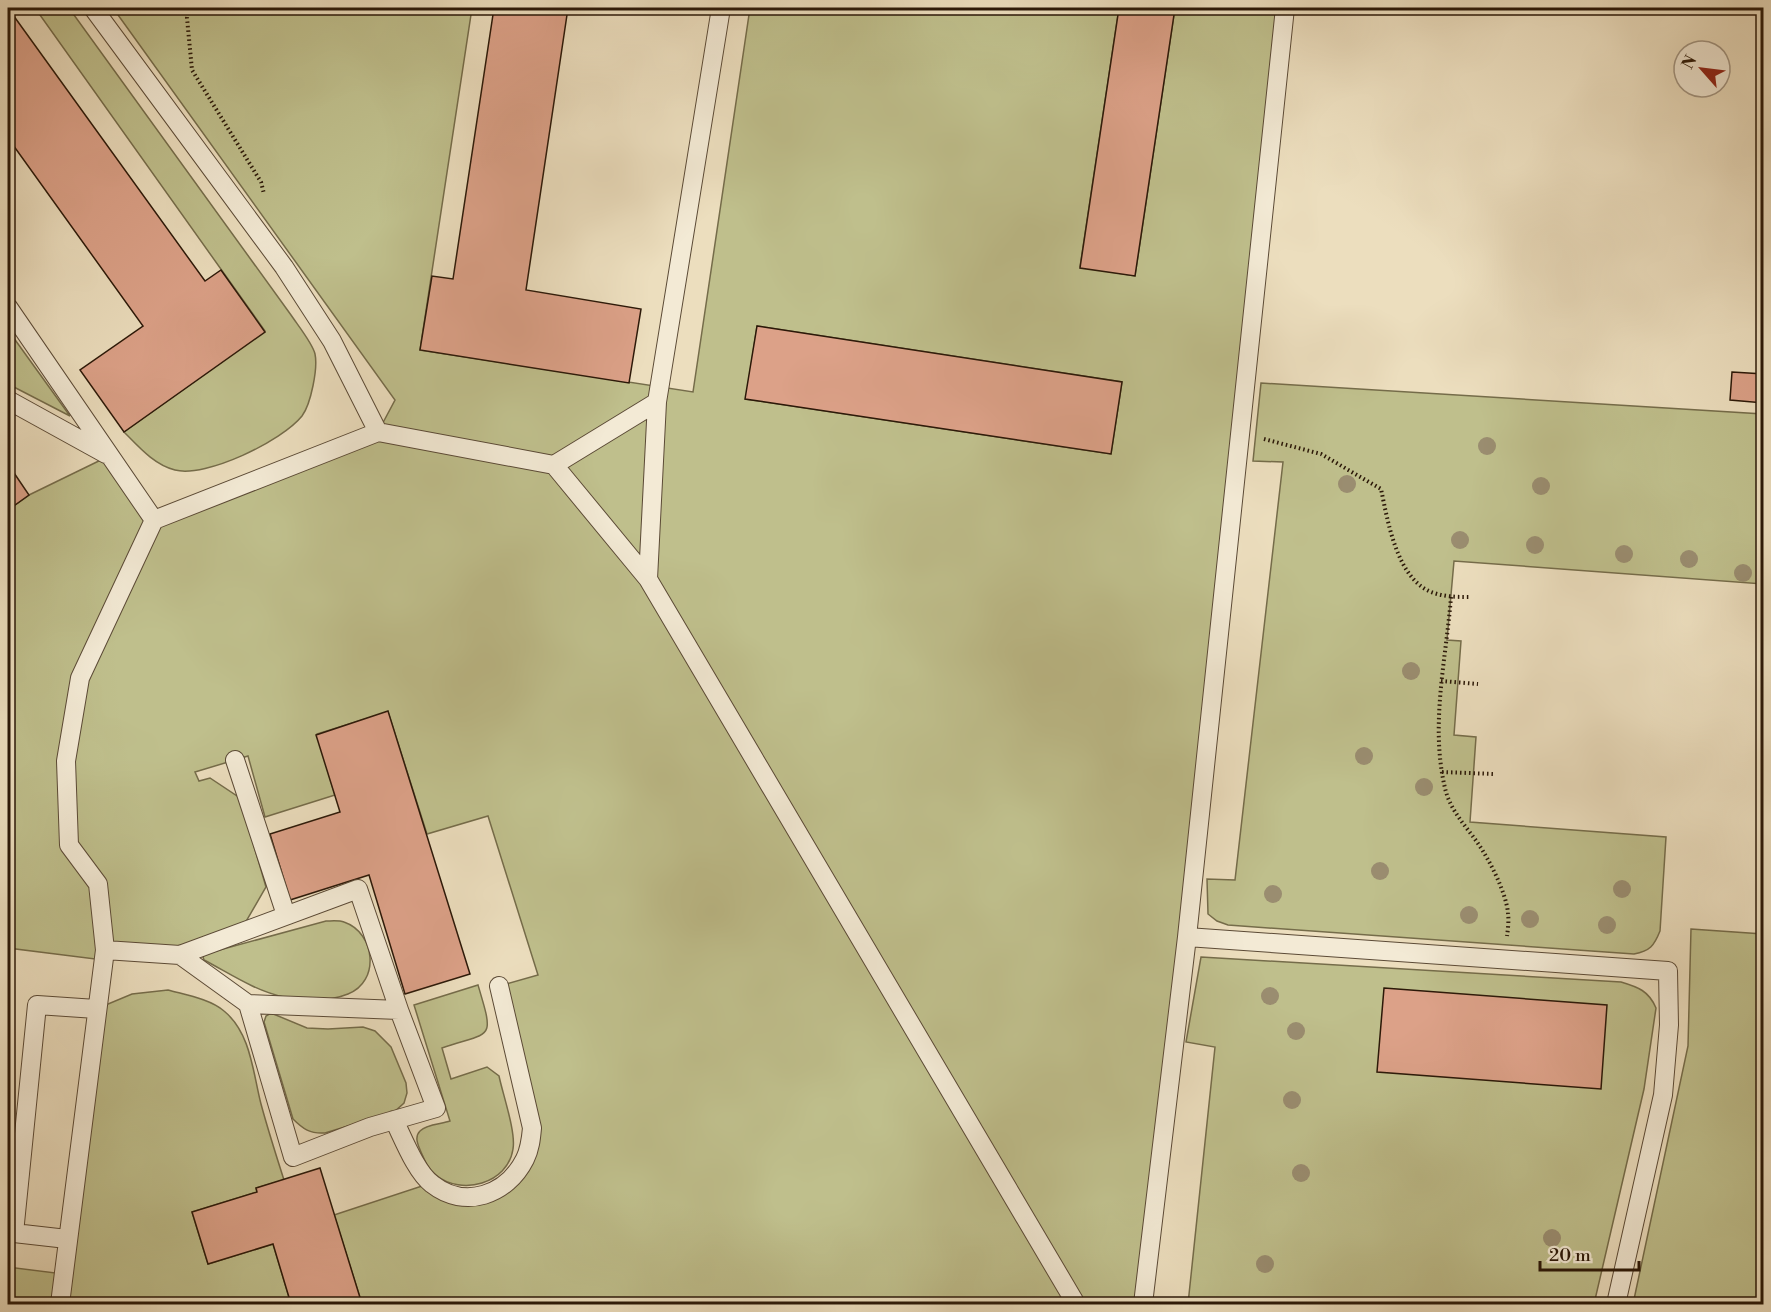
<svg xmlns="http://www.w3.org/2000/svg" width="1771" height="1312" viewBox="0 0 1771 1312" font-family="'Libre Bodoni',serif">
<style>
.green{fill:#bfbf8c;stroke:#756c4a;stroke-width:1.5;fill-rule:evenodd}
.building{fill:#dca188;stroke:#2b1808;stroke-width:1.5}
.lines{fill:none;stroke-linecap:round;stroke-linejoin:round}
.lane-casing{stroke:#5b4a36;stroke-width:20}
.path{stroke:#2b1808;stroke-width:4;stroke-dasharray:1.5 3;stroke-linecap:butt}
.lane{stroke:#f3ead5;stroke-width:18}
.tree{fill:#9a8d70}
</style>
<rect width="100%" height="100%" fill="#ecdebe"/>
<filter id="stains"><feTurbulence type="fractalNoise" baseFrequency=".00333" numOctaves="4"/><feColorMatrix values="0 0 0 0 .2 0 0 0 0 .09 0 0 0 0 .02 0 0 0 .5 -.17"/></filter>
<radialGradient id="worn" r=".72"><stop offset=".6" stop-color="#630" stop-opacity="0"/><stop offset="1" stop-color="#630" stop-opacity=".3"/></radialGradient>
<path class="green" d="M35 8H69L291 315C297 324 313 344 315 354 318 368 311 404 302 416 282 441 206 478 175 470 154 465 138 446 124 432L265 331Z
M113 8H472L420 350 693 392 750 8H1119L1080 267 1135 276 1175 8H1285L1143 1304H362L334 1215 431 1183 484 1196 530 1145 499 986 538 975 488 816 427 834 388 712 317 734 335 795 265 817 248 756 195 772 199 781 210 778 240 798 266 887 244 925 180 955 105 950 103 960 8 948V510L29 495 109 456 154 519 378 432 395 400ZM757 326 1122 382 1111 454 746 399Z
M8 330 70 416 8 384Z
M1261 383 1763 414V584L1454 561 1447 640 1461 641 1454 735 1476 737 1470 822 1666 837 1660 931C1654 946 1650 951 1634 954L1228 925 1217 921 1208 914 1207 879 1235 880 1283 462 1253 461Z
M326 921C331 921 339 920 344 922 376 933 380 982 348 994 328 1002 304 1001 284 997 255 991 229 973 204 960L203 957 205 954Z
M1691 929 1763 934V1304H1633L1688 1046Z
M1201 957 1621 982C1638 987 1649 991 1656 1008L1644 1089 1594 1304H1188L1215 1047 1186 1042Z
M478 985C495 1042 492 1031 442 1048L451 1079 487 1067 499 1076C503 1095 516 1132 513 1149 508 1184 461 1196 436 1175 428 1169 425 1161 421 1152 418 1145 414 1137 420 1131 426 1124 442 1124 450 1121L414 1005Z
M168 990C186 995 210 999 224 1011 251 1033 253 1073 261 1104 268 1130 276 1155 284 1180L256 1188 257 1192 192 1212 208 1264 273 1244 291 1304H8V1267L63 1274 96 1009 132 994Z
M271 1013 307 1028 328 1029 363 1027 375 1031 391 1047 406 1083 407 1093 404 1103 394 1112 325 1133C310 1134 303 1129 293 1119L264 1022 266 1016Z"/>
<path class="building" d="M8 8 205 281 221 270 265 332 124 432 80 370 143 326 8 138Z
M494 8H568L526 290 641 309 629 383 420 350 432 276 453 279Z
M1119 8H1175L1135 276 1080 268Z
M757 326 1122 382 1111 454 745 399Z
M1732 372 1764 374V403L1730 400Z
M8 464 29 495 8 510Z
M388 711 470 974 405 994 369 875 290 900 270 834 340 812 316 735Z
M1384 988 1607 1005 1601 1089 1377 1072Z
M320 1168 362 1304H291L273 1244 208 1264 192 1212 257 1192 256 1188Z"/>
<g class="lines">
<g class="lane-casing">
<path id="lane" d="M93 8 284 267 332 341 378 432
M8 307 154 520
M8 400 106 454
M554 465 657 402
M648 579 657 402 721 8
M235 760 286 915
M1187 937 1668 971 1669 1025 1663 1095 1616 1304
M105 950 98 884 69 845 66 761 80 678 154 520 378 432 554 465 648 579 1076 1304
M180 955 248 1004 399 1010 436 1108 370 1127 293 1157 248 1004
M394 1120C403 1138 416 1172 432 1184 465 1210 507 1195 525 1159 530 1149 531 1139 532 1128L499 986
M67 1239 14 1233 37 1005 96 1009
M60 1304 105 950 180 955 358 889 399 1010
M1143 1304 1187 937 1285 8"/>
</g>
<path class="path" d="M188 8 187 18 192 70 261 182 264 194
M1264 439 1321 454 1381 489C1388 522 1397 581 1434 593 1446 597 1458 597 1470 597
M1451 597C1446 660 1430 725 1445 788 1450 810 1465 825 1477 842 1489 859 1506 892 1508 913 1509 920 1508 929 1507 936
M1441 681 1478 684
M1442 772 1494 774"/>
<use href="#lane" class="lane"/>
</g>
<g class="tree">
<circle cx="1487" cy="446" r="9"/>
<circle cx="1347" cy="484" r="9"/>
<circle cx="1541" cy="486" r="9"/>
<circle cx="1460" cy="540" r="9"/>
<circle cx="1535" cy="545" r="9"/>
<circle cx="1624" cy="554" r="9"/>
<circle cx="1689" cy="559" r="9"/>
<circle cx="1743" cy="573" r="9"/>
<circle cx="1411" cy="671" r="9"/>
<circle cx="1364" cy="756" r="9"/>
<circle cx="1424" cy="787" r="9"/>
<circle cx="1380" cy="871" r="9"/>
<circle cx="1622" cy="889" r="9"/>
<circle cx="1273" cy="894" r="9"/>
<circle cx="1469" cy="915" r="9"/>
<circle cx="1530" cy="919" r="9"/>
<circle cx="1607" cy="925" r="9"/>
<circle cx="1270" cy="996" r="9"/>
<circle cx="1296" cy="1031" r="9"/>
<circle cx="1292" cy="1100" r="9"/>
<circle cx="1301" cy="1173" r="9"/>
<circle cx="1552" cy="1238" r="9"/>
<circle cx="1265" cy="1264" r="9"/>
</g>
<rect width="1771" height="1312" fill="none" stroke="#ecdebe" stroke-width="30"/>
<rect x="9" y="9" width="1753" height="1294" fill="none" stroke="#2b1808" stroke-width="3"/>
<rect x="15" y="15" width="1741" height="1282" fill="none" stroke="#2b1808" stroke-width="1.5"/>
<g transform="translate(1702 69) rotate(298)"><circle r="28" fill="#f3ead5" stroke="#a39683" stroke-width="1.5"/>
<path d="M0-4.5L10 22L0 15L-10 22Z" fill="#8f2418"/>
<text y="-9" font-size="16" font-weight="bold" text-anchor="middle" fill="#2b1808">N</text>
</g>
<path d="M1540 1261v9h99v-9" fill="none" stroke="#2b1808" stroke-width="3"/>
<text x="1549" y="1261" font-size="18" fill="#2b1808" stroke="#f3ead5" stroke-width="4.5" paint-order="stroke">20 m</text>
<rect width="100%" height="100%" filter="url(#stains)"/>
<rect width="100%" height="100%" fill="url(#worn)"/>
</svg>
